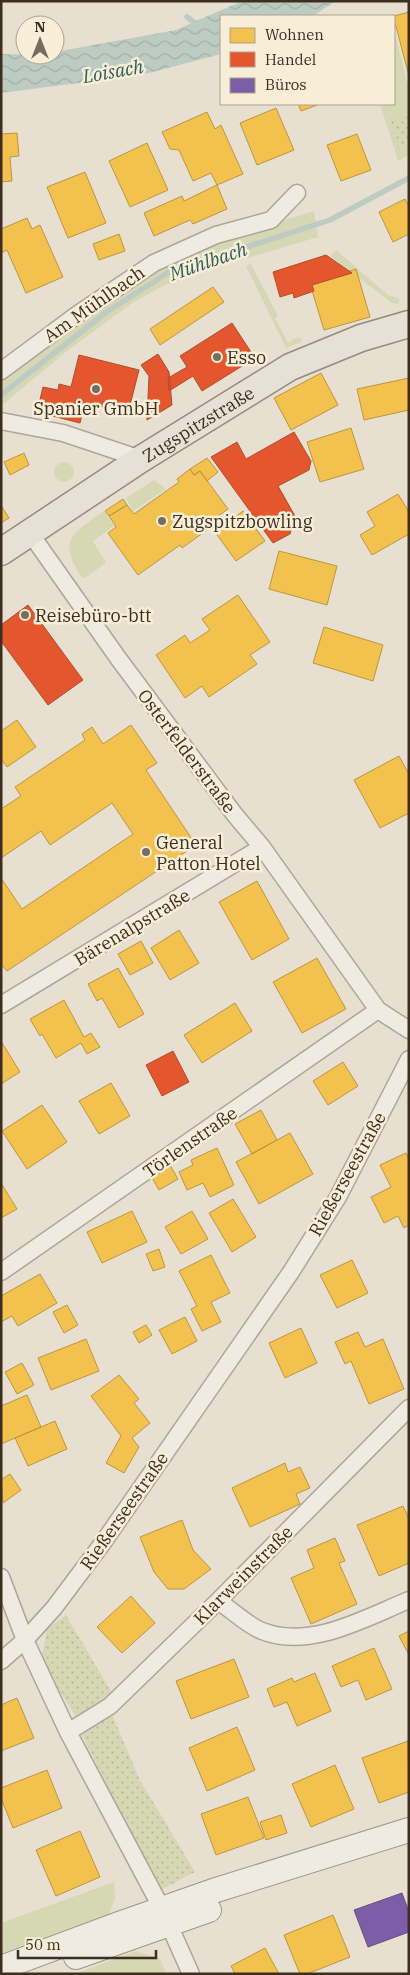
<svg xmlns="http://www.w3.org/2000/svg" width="410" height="1975" viewBox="0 0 410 1975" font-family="'IBM Plex Serif',serif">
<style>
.grass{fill:#d6d7b3}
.park{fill:url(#park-dots)}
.water{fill:url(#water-waves)}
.homes{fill:#f2c14e;stroke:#bc9540}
.shops{fill:#e4572e;stroke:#b24b2a}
.offices{fill:#7b5ea7;stroke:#68507e}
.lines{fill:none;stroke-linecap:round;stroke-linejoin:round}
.stream{stroke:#bcccc2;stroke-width:5.5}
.street-casing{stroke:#ada599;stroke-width:19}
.secondary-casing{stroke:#9c958a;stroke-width:26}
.primary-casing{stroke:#928b80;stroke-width:29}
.street{stroke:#efebe3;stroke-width:16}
.secondary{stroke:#efebe3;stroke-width:24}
.primary{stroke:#e6e1d4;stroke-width:26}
.poi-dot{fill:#786c5e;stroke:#f7eed8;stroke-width:2}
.labels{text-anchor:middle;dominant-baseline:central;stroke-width:5;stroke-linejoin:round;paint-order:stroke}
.street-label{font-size:18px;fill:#3d2e20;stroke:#f7eed8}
.poi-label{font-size:18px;fill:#3d2e20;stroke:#f7eed8;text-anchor:start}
.water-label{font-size:19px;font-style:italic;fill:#2f5d5a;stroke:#f7eed8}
</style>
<defs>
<pattern id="park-dots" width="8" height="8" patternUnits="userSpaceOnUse" patternTransform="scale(1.25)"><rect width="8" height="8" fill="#d6d7b3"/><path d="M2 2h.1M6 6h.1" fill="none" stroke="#b9b99a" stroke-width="1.8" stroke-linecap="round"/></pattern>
<pattern id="water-waves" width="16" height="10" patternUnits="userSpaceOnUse" patternTransform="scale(1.25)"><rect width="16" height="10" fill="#bcccc2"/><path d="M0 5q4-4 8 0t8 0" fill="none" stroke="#a2b0a6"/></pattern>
</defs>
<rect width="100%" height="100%" fill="#e7e0d1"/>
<path class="grass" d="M394 28 409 91V155L398 161 380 104H394Z
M314 211 318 237 227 264 163 286 132 303 67 351 1 406V376L161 265 246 232Z
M336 250 388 295 400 299 398 304 392 303 330 256Z
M251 264 278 316 275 318 288 343 298 337 303 341 286 348 246 266Z
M54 472a10 10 0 1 1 20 0a10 10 0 1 1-20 0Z
M154 480 166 489 133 511 126 498Z
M104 511 114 526 93 541 106 563 83 579C57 540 70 535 104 511Z
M114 1882 115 1898 109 1914 1 1954V1923Z
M136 1951 160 1959 166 1974H75Z"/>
<path class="park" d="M409 115V146L398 148 390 122Z
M66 1615 112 1693 77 1718 41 1663 47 1629Z
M111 1712 140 1780 195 1872 159 1891 81 1733Z"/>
<path class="water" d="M242 1H336L313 16H221V54L141 75 1 93V54L55 55V52L176 30Z"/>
<path class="homes" d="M409 12V76L394 19V16Z
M298 104H320L301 111Z
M276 108 294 150 257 165 240 123Z
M207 112 215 129 221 125 243 174 217 185 211 173 193 181 179 150 170 149 162 132Z
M17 133 19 156 10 157 12 181 1 182V134Z
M357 134 371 170 341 181 327 145Z
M147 143 168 190 130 207 109 161Z
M85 172 106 223 68 238 47 187Z
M217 185 227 209 193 224 190 220 154 236 144 213 182 196 184 201Z
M405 199 409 207V234L393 242 379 212Z
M27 218 32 229 40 225 63 277 26 293 7 250 1 253V229Z
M119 234 125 251 99 260 93 244Z
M356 269 370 317 324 330 310 284Z
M213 287 224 302 160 345 150 329Z
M321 373 338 405 291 430 274 398Z
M409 378V410L364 420 357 389Z
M351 428 364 469 320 482 307 442Z
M24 453 29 465 10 475 4 462Z
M207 458 218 472 207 481 200 471 194 475 190 469Z
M190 469 194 475 200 471 228 509 204 526 207 530 182 548 180 545 138 575 108 533 116 527 109 516 127 505 134 514 179 482 177 479Z
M398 494 409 512V534L372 555 360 535 375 526 367 512Z
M123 499 127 505 109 516 105 511Z
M1 505 9 518 1 523Z
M243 511 265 541 236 561 215 532Z
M279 551 337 566 327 605 269 589Z
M238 595 270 642 250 655 257 664 209 697 202 686 185 698 156 655 185 635 190 643 210 630 202 619Z
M324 627 383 645 373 681 313 663Z
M17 720 36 747 7 767 1 759V731Z
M131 725 157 763 146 770 196 845 7 971 1 964V878L22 909 133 834 112 803 50 845 41 831 1 858V809L21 796 15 787 85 740 82 734 92 727 103 744Z
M399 756 409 774V813L380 828 354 780Z
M257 881 289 939 252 960 219 902Z
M179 930 199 963 170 980 151 948Z
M141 941 153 963 130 975 118 954Z
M317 958 346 1009 302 1033 273 982Z
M118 968 144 1014 119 1028 102 998 97 1001 88 984Z
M64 1000 84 1037 91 1033 100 1047 87 1054 81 1043 56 1058 42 1034 40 1036 30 1019Z
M235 1003 252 1031 202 1063 184 1035Z
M1 1041 20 1072 1 1084Z
M343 1062 358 1086 328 1105 313 1081Z
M111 1083 130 1116 99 1134 79 1101Z
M42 1105 67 1142 27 1169 2 1131Z
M261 1110 277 1140 252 1154 235 1124Z
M290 1133 313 1174 259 1204 236 1162Z
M217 1148 234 1185 210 1197 203 1183 187 1190 179 1172 193 1165 191 1160Z
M406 1153 409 1159V1225L404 1228 398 1216 384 1223 371 1197 391 1187 380 1165Z
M170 1165 178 1179 159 1190 151 1176Z
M1 1183 17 1209 1 1218Z
M233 1199 256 1237 232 1252 209 1213Z
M132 1211 147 1242 102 1263 87 1232Z
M192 1211 208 1239 181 1254 165 1227Z
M159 1249 165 1267 153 1271 146 1254Z
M211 1255 230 1293 211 1302 221 1322 202 1331 191 1309 197 1306 179 1271Z
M352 1260 368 1293 337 1308 320 1275Z
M40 1274 57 1303 18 1326 12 1316 1 1322V1296Z
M67 1305 78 1325 64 1333 53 1312Z
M185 1317 197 1341 172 1354 159 1330Z
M146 1325 152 1335 139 1343 133 1332Z
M301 1328 317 1363 285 1378 269 1343Z
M358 1332 365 1347 383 1339 404 1389 369 1404 351 1361 345 1364 335 1342Z
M86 1339 99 1371 51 1390 38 1358Z
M22 1363 34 1385 17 1394 5 1372Z
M119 1375 139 1399 134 1403 150 1423 132 1438 139 1447 124 1473 106 1463 121 1436 91 1396Z
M27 1395 41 1427 1 1444V1406Z
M55 1421 67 1449 28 1466 15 1438Z
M285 1463 288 1472 300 1467 310 1488 296 1494 300 1504 250 1527 232 1488Z
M10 1474 21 1490 3 1503 1 1480Z
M403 1506 409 1519V1563L379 1576 357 1525Z
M182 1520 193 1550 211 1569 184 1589H168L154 1572 140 1537Z
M335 1538 345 1561 339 1563 357 1604 311 1624 291 1578 314 1568 307 1550Z
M131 1596 155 1623 122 1653 97 1627Z
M409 1631V1655L399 1636Z
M374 1648 392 1689 366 1700 358 1680 341 1687 332 1666Z
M234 1659 249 1697 191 1719 176 1681Z
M315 1673 331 1711 297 1726 287 1702 274 1707 267 1689 292 1678 294 1682Z
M17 1698 34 1738 1 1751V1705Z
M237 1727 255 1770 207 1791 189 1748Z
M408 1741 409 1792 379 1803 362 1758Z
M335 1765 354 1809 311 1827 292 1784Z
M47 1770 62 1808 13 1828 1 1798V1788Z
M248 1797 264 1838 216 1855 201 1814Z
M281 1815 287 1833 266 1840 260 1822Z
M80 1831 100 1877 56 1896 36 1850Z
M333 1915 350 1957 307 1974H300L284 1935Z
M265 1948 279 1974H235L231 1966Z"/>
<path class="shops" d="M326 255 352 273 312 285 314 291 294 298 293 293 280 297 273 272Z
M232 323 255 358 202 391 193 376 169 391 168 378 187 367 180 356Z
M158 354 169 372 172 405 147 420 149 376 141 365Z
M79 355 139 370 128 413 85 403 80 423 37 412 43 387 58 390 59 384 71 387Z
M294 432 311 461 309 470 278 486 295 516 290 534 273 543 211 457 237 442 246 459Z
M28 605 83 680 48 705 1 641V625Z
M173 1051 189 1082 162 1096 146 1065Z"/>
<path class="offices" d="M402 1893 409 1912V1932L368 1947 354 1910Z"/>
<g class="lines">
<path class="stream" d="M187 17 199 26
M1 395 105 313 169 272 330 220 409 178"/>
<g class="street-casing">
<path id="street" d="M1 371 78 314 154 263 216 235 271 220 297 193
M1 421 63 433 141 459
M30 533 118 658 235 815 262 847 378 1010 409 1030
M1 1005 262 847
M1 1272 378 1010
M1 1577 25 1640 1 1661
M218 1601C232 1610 247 1625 262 1631 310 1650 365 1618 409 1600
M68 1732 110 1706 218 1601 409 1408
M191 1974 162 1909 68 1732 25 1640 54 1608 102 1544 291 1272 338 1197 409 1059"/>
</g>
<g class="secondary-casing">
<path id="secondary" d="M76 1957 209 1910
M1 1968 119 1924 213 1891 409 1830"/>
</g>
<g class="primary-casing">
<g id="primary">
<path id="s1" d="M1 552 141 459 290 367 361 338 409 324"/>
</g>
</g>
<use href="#street" class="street"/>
<use href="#secondary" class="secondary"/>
<use href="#primary" class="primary"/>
</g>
<g class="poi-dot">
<circle cx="217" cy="357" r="5"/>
<circle cx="96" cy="389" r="5"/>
<circle cx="162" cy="521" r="5"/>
<circle cx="25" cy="615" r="5"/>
<circle cx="146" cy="852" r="5"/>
</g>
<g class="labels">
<g class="street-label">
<text transform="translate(94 304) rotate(-35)">Am Mühlbach</text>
<text stroke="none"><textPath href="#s1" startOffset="235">Zugspitzstraße</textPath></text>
<text transform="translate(187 751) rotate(53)">Osterfelderstraße</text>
<text transform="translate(132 927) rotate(-31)">Bärenalpstraße</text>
<text transform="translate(190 1142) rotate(-35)">Törlenstraße</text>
<text transform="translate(347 1174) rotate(-61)">Rießerseestraße</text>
<text transform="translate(124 1511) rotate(-55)">Rießerseestraße</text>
<text transform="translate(243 1575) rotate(-45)">Klarweinstraße</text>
</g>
<g class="poi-label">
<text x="227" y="357">Esso</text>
<text x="96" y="408" text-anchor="middle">Spanier GmbH</text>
<text x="172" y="521">Zugspitzbowling</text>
<text x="35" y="615">Reisebüro-btt</text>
<text x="156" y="842">General<tspan x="156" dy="21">Patton Hotel</tspan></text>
</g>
<g class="water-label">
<text transform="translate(113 71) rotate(-10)">Loisach</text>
<text transform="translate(208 261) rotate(-19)">Mühlbach</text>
</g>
</g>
<rect width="410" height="1975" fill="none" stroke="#3d2e20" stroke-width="5"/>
<rect x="220" y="15" width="175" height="90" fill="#f7eed8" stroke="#ada18e"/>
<rect x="230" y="28" width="25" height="15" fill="#f2c14e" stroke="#ada18e"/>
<text x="265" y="40" font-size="15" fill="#3d2e20">Wohnen</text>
<rect x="230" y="52" width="25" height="15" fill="#e4572e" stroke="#ada18e"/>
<text x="265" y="65" font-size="15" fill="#3d2e20">Handel</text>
<rect x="230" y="78" width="25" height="15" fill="#7b5ea7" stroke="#ada18e"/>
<text x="265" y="90" font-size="15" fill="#3d2e20">Büros</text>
<g transform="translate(40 40)"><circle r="24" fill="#f7eed8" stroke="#ada18e"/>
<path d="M0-4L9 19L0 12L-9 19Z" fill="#786c5e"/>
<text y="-8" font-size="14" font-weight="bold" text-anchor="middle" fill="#3d2e20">N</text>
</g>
<path d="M18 1950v8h138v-8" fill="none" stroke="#3d2e20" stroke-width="2.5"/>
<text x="25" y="1950" font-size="15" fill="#3d2e20" stroke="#f7eed8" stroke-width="4" paint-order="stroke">50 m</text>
</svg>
